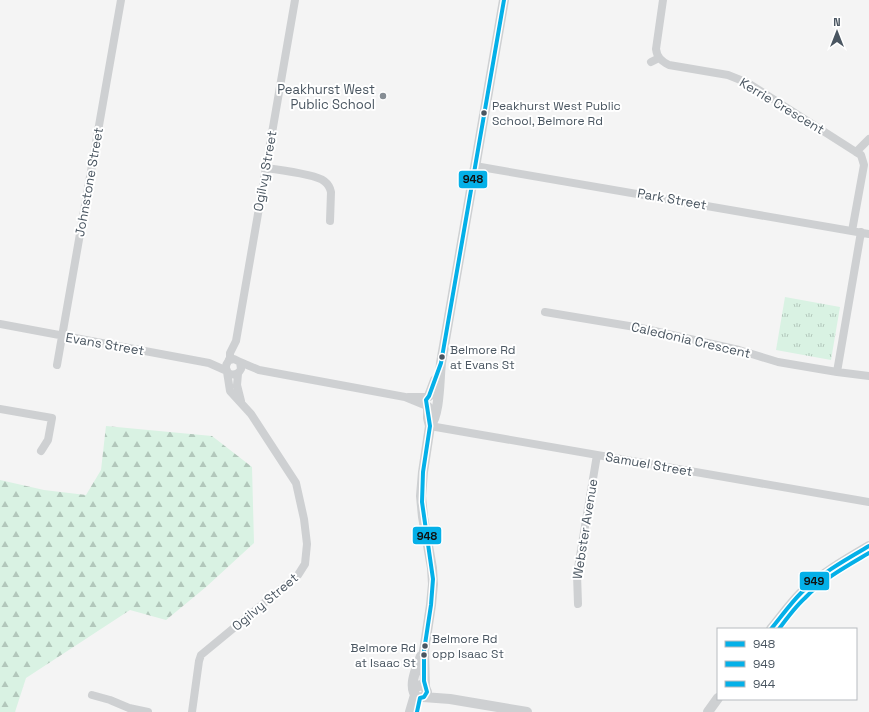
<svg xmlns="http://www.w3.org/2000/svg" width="869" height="712" viewBox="0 0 869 712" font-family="'Space Grotesk',sans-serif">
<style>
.forest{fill:url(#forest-firs)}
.park{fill:url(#park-tufts)}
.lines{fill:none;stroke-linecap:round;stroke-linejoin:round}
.minor{stroke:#ced0d2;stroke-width:8}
.tertiary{stroke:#ced0d2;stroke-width:10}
.bus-1-casing{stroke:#fff;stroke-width:7}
.bus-2-casing{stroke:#fff;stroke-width:7}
.bus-3-casing{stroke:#fff;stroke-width:7}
.bus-1{stroke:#04b0e8;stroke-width:4}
.bus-2{stroke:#04b0e8;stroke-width:4}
.bus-3{stroke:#04b0e8;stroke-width:4}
.poi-dot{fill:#868d94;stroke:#fff;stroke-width:1.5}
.bus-dot{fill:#4a5661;stroke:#fff;stroke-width:1.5}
.labels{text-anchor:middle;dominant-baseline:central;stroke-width:4;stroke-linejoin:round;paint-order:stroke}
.bus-label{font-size:12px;fill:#4a5661;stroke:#fff;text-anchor:start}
.poi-label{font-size:13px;fill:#4a5661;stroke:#fff;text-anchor:end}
.street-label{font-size:13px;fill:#4a5661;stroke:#fff}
.line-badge{stroke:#fff;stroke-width:1.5}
.pale-badge-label{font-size:11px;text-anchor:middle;font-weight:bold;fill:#111}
</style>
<defs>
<pattern id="forest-firs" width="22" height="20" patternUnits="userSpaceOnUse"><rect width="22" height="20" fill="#d9f2e3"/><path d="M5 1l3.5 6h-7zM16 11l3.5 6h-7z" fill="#b2c7bb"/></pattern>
<pattern id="park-tufts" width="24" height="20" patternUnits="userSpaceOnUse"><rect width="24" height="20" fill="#d9f2e3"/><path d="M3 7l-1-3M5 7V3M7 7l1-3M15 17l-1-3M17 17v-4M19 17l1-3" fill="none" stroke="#b2c7bb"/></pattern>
</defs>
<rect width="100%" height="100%" fill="#f4f4f4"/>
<path class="forest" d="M106 426 212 436 252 467 254 543 206 587 166 620 130 610 26 678 15 712H0V480L44 490 86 495 101 470Z"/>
<path class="park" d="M785 297 840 307 831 360 776 350Z"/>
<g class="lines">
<path class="minor" d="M663 0 656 49C657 57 661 61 669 65L728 75 748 83 856 152 869 139
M651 62 659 58
M475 166 869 234
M266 168C279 170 315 174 324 181 328 184 330 187 331 192L330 221
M852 231 864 165 861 155 856 152
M545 312 641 328 739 350 778 362 837 372 861 232
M0 324 209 363 227 371
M229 360 234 359 240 362 241 369C238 376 226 377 226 367 226 363 228 362 230 359 230 357 230 355 230 353 232 349 234 345 236 341L295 0
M240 362 259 370 405 397 427 406
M57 365 121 0
M837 372 869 376
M238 374 237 385 241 401
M408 397H428
M0 409 52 418 48 440 41 451
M430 426 869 502
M578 604 577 574 597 455
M92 695 110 700 129 708 148 712
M192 712 199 661 201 655 298 575 305 564 307 544 304 519 296 483 251 414 230 391 227 372"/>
<path class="tertiary" d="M429 396 435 380
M430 426C440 414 439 380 441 363L504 0
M771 629C781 617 790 604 801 593 821 574 845 560 869 546
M425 687 424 651 431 605 433 584 432 568 423 517 421 496 423 472 430 426 428 418V407
M414 691 416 687 421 685 425 687 427 692C425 697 422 698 417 697 407 687 417 667 421 656
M423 697 450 699 527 712
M410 712 415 695
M708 712 718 698"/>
<g class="bus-1-casing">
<path id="bus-1" d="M417 712 420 698 424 697 427 692 424 681V651L431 605 433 579 422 502 423 472 430 426 426 400 429 396 441 363 504 0"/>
</g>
<g class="bus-2-casing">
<path id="bus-2" d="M771 629C781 617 790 604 801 593 820 574 845 560 869 546"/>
</g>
<g class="bus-3-casing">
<path id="bus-3" d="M779 629C787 618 795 607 805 598 823 579 847 566 869 553"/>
</g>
<use href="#bus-1" class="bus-1"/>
<use href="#bus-2" class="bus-2"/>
<use href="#bus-3" class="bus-3"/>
</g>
<circle class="poi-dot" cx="383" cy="96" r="4"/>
<g class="bus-dot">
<circle cx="484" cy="113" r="3.5"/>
<circle cx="442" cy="357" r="3.5"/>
<circle cx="425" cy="646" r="3.5"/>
<circle cx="424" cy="655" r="3.5"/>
</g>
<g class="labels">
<g class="bus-label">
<text x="492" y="106">Peakhurst West Public<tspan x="492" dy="15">School, Belmore Rd</tspan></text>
<text x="450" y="350">Belmore Rd<tspan x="450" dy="15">at Evans St</tspan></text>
<text x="432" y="639">Belmore Rd<tspan x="432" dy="15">opp Isaac St</tspan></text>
<text x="416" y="648" text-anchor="end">Belmore Rd<tspan x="416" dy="15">at Isaac St</tspan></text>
</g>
<g class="poi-label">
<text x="375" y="89">Peakhurst West<tspan x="375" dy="15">Public School</tspan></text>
</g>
<g class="street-label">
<text transform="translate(782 106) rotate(31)">Kerrie Crescent</text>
<text transform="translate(265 171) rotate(-80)">Ogilvy Street</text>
<text transform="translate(89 182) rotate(-80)">Johnstone Street</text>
<text transform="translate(672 199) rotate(10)">Park Street</text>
<text transform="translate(691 340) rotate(13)">Caledonia Crescent</text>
<text transform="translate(105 344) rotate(10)">Evans Street</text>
<text transform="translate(649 464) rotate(10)">Samuel Street</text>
<text transform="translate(585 529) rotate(-81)">Webster Avenue</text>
<text transform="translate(265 602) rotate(-40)">Ogilvy Street</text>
</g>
</g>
<g class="line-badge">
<rect x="458" y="170" width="30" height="19" rx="4" fill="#04b0e8"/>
<rect x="412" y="526" width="30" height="19" rx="4" fill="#04b0e8"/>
<rect x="799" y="571" width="31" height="20" rx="4" fill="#04b0e8"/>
</g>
<g class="pale-badge-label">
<text x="473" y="183">948</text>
<text x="427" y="540">948</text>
<text x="814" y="585">949</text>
</g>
<rect x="717" y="628" width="140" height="72" fill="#ffffff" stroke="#b7bbc0"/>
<rect x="725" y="641" width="20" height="6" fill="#04b0e8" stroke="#b7bbc0"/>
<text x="753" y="648" font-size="12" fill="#4a5661">948</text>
<rect x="725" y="661" width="20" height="6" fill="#04b0e8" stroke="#b7bbc0"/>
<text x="753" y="668" font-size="12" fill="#4a5661">949</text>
<rect x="725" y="681" width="20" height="6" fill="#04b0e8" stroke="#b7bbc0"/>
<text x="753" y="688" font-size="12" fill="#4a5661">944</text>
<g transform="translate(837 32)" stroke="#ffffff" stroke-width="3" paint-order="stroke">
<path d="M0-3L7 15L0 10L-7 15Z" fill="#4a5661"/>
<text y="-6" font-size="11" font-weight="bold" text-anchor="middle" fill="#4a5661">N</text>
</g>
</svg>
